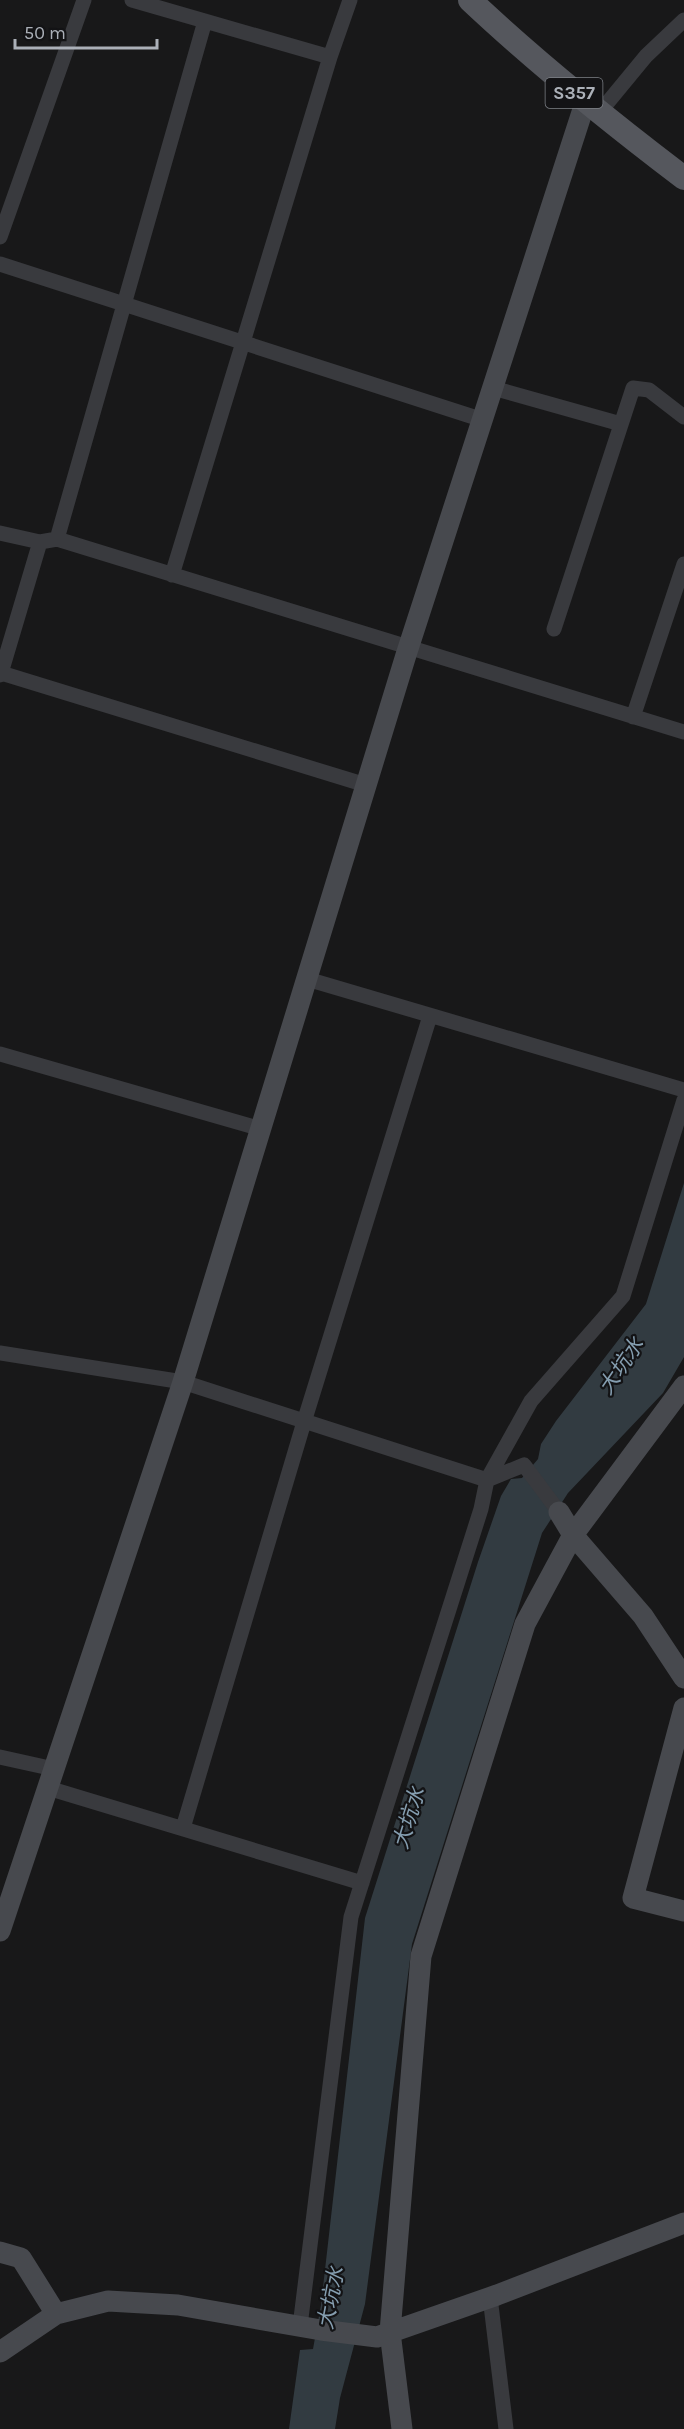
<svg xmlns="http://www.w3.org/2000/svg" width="684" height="2429" viewBox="0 0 684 2429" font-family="Karla,'Noto Sans SC',sans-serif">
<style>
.water{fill:#323b41}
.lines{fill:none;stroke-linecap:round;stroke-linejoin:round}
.street{stroke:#393a3e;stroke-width:15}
.secondary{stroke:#47494e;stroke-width:21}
.primary{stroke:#55575d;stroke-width:24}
.labels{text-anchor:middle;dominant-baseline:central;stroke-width:4.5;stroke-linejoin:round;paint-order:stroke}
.shield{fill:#131315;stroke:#7d8187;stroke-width:1.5}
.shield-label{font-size:18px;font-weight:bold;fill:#abb0b8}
.water-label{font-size:21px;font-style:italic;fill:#859eb0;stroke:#131315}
</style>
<rect width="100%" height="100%" fill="#181819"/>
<path class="water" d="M684 1183V1357L663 1393 568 1493 542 1533 412 1944 365 2304 340 2398 335 2429H289L300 2350 313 2349 321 2305 365 1918 478 1562 501 1496 511 1479 522 1478 538 1459 541 1444 556 1421 646 1304Z"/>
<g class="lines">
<path class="street" d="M132 0 330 57 350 0
M205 21 57 539 684 732
M599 113 646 56 684 20
M0 237 84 0
M0 264 483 420
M493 388 621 424
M0 533 40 542
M172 575 330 57
M554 629 633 388 649 390 684 417
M1 673 40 542 57 539
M0 675 1 673 366 785
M633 717 684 564
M307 979 684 1090
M0 1054 261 1129
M0 1353 183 1382 487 1480 524 1465 559 1512
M0 1757 54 1769
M48 1788 362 1883
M183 1828 304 1422 430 1016
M490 2297 506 2429
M300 2326 351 1917 481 1509 487 1480 531 1401 623 1296 684 1100"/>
<path class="secondary" d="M559 1512 573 1535 643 1616 684 1678
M684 1708 633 1898 684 1911
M0 1931 183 1382 406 655 585 103
M0 2252 21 2258 56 2314 108 2301 178 2305 321 2330 377 2337 497 2295 684 2223
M0 2352 56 2314
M402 2429 390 2332 421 1956 525 1624 573 1535 684 1386"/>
<path class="primary" d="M470 0C539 65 609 121 684 178"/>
</g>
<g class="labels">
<rect class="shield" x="545.5" y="78" width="57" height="30" rx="4.5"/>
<g class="shield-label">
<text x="574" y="93">S357</text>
</g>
<g class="water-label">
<text transform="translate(621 1366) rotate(-56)">大坑水</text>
<text transform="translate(409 1818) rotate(-73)">大坑水</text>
<text transform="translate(331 2298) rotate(-79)">大坑水</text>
</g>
</g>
<path d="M15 39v9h142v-9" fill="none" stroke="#abb0b8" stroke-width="3"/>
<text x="24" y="39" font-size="18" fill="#abb0b8" stroke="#131315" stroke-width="4.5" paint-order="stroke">50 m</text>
</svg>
